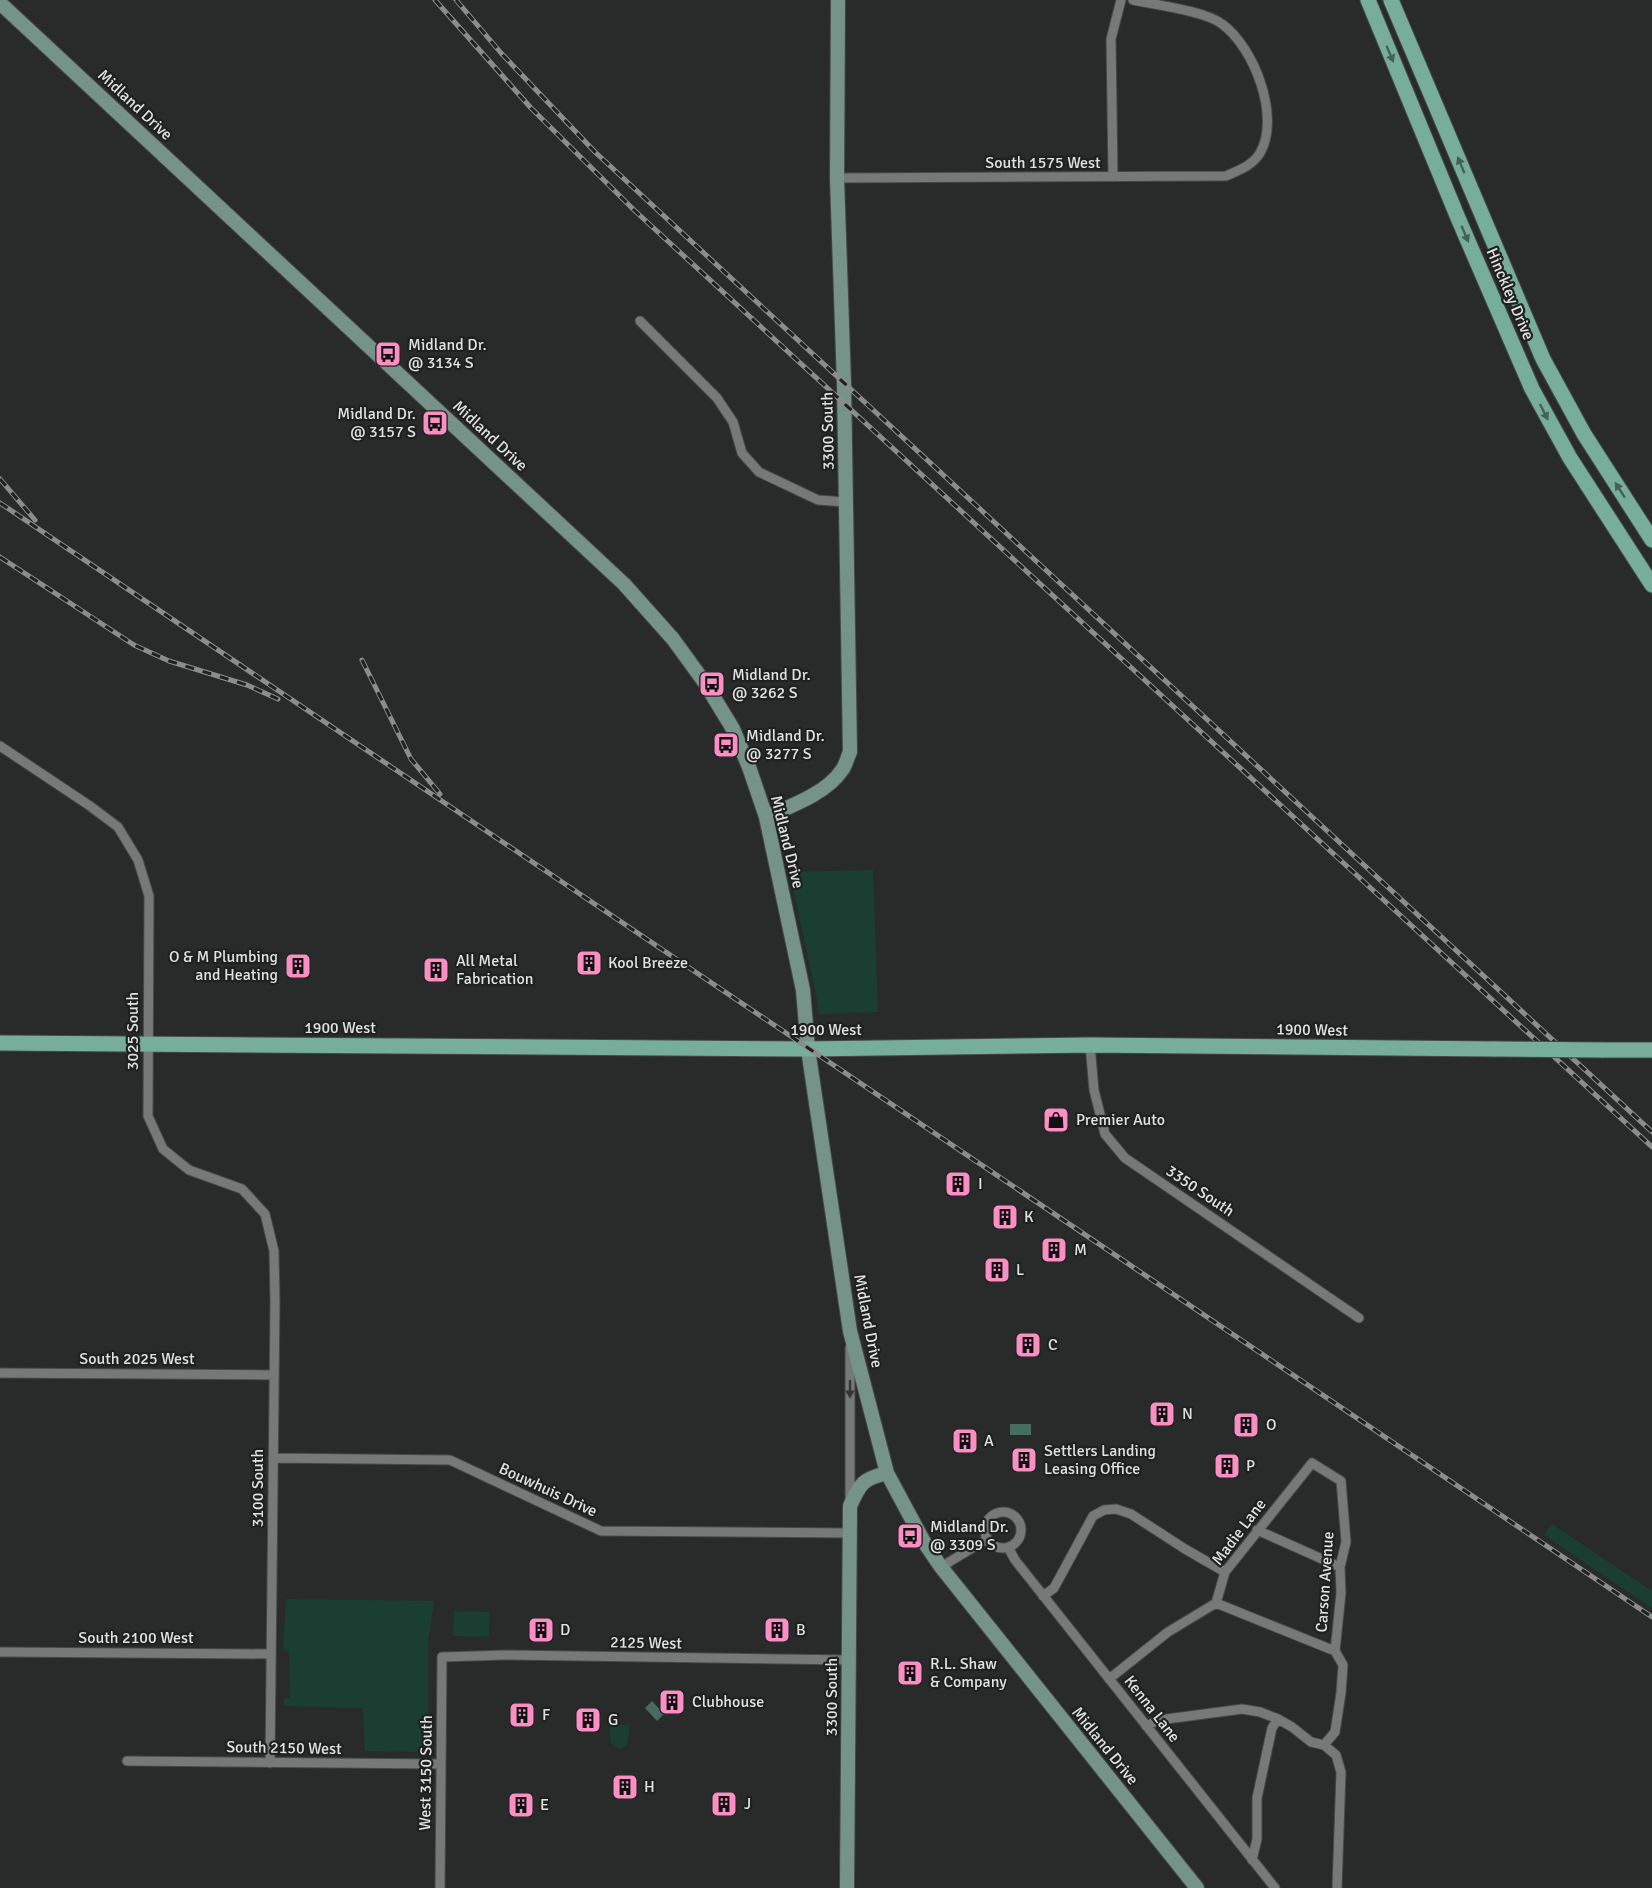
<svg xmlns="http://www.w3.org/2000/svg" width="1652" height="1888" viewBox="0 0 1652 1888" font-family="Signika,sans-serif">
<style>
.green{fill:#1b3e33}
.water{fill:#466d60}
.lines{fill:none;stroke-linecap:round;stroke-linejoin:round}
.street-casing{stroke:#474948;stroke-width:11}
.secondary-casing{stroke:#474948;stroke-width:16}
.primary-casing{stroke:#474948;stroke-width:17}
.street{stroke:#767978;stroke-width:9}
.secondary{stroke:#76938a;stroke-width:14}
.primary{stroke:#77ae9b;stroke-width:15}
.rail-casing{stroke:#8b8d8c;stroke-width:5}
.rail{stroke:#1e2120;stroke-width:3;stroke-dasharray:9;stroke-linecap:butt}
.primary-bridge-casing{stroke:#474948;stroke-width:17;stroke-linecap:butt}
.primary-bridge{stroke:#77ae9b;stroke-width:15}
.oneway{fill:#466057}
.oneway2{fill:#343736}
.labels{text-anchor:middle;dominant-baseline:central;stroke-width:4.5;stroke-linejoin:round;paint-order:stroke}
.street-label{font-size:16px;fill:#e0e1e1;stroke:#1e2120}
.poi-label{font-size:16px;fill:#e0e1e1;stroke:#1e2120;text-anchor:start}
</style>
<rect width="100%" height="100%" fill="#282b2a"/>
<path class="green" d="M873 870 878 1012 819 1014 815 990 790 872Z
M1552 1524 1652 1591V1608L1544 1535Z
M286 1599 434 1601 428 1642V1752L365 1751 363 1708 284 1706V1699L290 1698 289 1651 283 1650Z
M454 1611 490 1612 489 1637 453 1636Z
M609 1724 629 1725C629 1736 628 1759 611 1743Z"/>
<path class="water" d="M1010 1424H1031V1435H1010Z
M652 1701 664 1714 657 1721 645 1708Z"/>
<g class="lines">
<g class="street-casing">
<path id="street" d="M1113 177 1111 39 1121 0
M837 178 1226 176C1239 170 1252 166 1260 153 1281 117 1254 47 1222 24 1205 11 1156 5 1133 0
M640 321 717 398 733 422 742 453 759 472 818 500 846 502
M0 746 90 806 118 827 138 860 149 896 148 1116 163 1149 189 1170 242 1189 265 1214 274 1251 275 1302 270 1763
M1090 1045 1094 1090 1105 1134 1125 1158 1359 1318
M0 1373 274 1375
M273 1458 450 1460 601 1531 850 1533
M850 1503V1348
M985 1530a18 18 0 1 1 36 0a18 18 0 1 1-36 0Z
M1257 1530 1340 1567
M1008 1547 1015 1560 1275 1888
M941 1567 987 1539
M1043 1596 1054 1588 1093 1516 1104 1510 1116 1509 1131 1514 1185 1549 1225 1572
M1216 1603 1335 1651
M0 1652 271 1654
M1109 1679 1168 1632 1216 1603 1225 1572 1312 1463 1341 1481 1346 1542 1340 1567 1341 1593 1335 1651 1343 1665 1341 1693 1335 1732 1324 1745 1336 1755 1341 1772 1337 1888
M1146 1726 1159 1720 1242 1709 1260 1712 1278 1719 1292 1727 1311 1742 1324 1745
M127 1761 440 1764
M1252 1860 1257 1839V1798L1272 1728 1278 1719
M440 1888 442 1657 506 1655 849 1660"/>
</g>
<g class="secondary-casing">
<path id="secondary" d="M0 3 624 584 673 639 705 683 733 729 749 767 766 817 803 990 808 1049 850 1331 887 1473 924 1542 941 1567 1197 1888
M766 817C791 806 827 793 842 770 846 765 847 758 850 752L844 384 837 178 838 0
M847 1888 850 1506C860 1484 862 1479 887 1473"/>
</g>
<g class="primary-casing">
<path id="primary" d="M1368 0 1458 218 1532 389 1570 458 1652 585
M1391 0 1543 359 1584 434 1652 540
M0 1043 808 1049 1090 1045 1495 1049
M1602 1050H1652"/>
</g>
<use href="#street" class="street"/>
<use href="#secondary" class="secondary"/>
<use href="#primary" class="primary"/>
<g class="rail-casing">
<path id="rail" d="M435 0 531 108 634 210 1652 1147
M456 0 501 53 595 152 1652 1132
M0 479 35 520
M0 503 1652 1617
M0 557 134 645 169 661 247 685 278 699
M362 660 411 759 440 794"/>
</g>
<use href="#rail" class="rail"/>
<g class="primary-bridge-casing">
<path id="primary-bridge" d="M1495 1049 1602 1050"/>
</g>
<use href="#primary-bridge" class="primary-bridge"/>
</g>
<defs><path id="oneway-solid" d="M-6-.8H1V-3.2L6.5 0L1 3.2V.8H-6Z" transform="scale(1.5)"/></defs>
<g class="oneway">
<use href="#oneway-solid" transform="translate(1390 54) rotate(67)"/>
<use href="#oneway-solid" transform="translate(1461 165) rotate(-113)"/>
<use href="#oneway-solid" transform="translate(1465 234) rotate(67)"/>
<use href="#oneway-solid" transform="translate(1544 412) rotate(63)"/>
<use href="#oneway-solid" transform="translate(1620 490) rotate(-123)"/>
</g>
<use class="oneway2" href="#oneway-solid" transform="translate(850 1389) rotate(90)"/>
<defs>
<g id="bus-square" transform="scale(1.35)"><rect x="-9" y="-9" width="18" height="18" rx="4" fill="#fb8fc4" stroke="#1e2120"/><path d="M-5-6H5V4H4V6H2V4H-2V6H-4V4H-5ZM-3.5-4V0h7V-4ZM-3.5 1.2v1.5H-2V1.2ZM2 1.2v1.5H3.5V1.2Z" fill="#111"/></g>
<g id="building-square" transform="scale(1.35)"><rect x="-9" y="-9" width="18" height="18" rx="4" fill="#fb8fc4" stroke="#1e2120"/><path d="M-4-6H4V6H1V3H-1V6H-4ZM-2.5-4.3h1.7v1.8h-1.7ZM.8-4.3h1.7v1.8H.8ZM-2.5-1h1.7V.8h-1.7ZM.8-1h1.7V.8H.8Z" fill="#111"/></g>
<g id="shop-square" transform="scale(1.35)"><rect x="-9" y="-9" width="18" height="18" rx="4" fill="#fb8fc4" stroke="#1e2120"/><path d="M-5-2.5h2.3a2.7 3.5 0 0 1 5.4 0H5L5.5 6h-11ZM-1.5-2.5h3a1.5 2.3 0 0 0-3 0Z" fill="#111"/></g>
</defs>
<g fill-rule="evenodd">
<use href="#bus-square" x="388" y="354"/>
<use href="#bus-square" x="435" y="423"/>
<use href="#bus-square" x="712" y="684"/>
<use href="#bus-square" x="726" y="745"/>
<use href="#building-square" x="589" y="963"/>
<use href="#building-square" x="298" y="966"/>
<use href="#building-square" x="436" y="970"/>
<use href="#shop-square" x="1056" y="1120"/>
<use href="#building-square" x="958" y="1184"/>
<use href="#building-square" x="1005" y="1217"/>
<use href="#building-square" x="1054" y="1250"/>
<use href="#building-square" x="997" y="1270"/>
<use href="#building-square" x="1028" y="1345"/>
<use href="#building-square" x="1162" y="1414"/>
<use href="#building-square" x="1246" y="1425"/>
<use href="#building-square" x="965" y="1441"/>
<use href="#building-square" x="1024" y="1460"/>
<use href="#building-square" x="1227" y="1466"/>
<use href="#bus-square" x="910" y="1536"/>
<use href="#building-square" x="541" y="1630"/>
<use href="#building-square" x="777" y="1630"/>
<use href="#building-square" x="910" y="1673"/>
<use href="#building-square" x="672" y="1702"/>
<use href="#building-square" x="522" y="1715"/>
<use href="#building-square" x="588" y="1720"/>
<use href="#building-square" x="625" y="1787"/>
<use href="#building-square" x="724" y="1804"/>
<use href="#building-square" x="521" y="1805"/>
</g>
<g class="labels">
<g class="street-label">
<text transform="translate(135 105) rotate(43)">Midland Drive</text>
<text x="1043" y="163">South 1575 West</text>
<text transform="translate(1510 294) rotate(67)">Hinckley Drive</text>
<text transform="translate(828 431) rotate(-91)">3300 South</text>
<text transform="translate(490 436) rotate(43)">Midland Drive</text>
<text transform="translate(787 842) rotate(76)">Midland Drive</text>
<text x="340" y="1028">1900 West</text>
<text x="826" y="1030">1900 West</text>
<text transform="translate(1312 1030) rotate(1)">1900 West</text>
<text transform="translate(133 1031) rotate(-90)">3025 South</text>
<text transform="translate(1200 1191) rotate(34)">3350 South</text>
<text transform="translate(868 1321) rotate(79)">Midland Drive</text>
<text x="137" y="1359">South 2025 West</text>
<text transform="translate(258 1488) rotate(-90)">3100 South</text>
<text transform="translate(548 1490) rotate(25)">Bouwhuis Drive</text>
<text transform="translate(1239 1532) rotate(-53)">Madie Lane</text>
<text transform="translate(1325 1582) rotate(-86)">Carson Avenue</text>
<text x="136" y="1638">South 2100 West</text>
<text transform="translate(646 1643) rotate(1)">2125 West</text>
<text transform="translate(832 1697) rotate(-90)">3300 South</text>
<text transform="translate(1152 1709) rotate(52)">Kenna Lane</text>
<text transform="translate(1105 1746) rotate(51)">Midland Drive</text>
<text transform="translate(284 1748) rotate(1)">South 2150 West</text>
<text transform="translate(426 1773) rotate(-89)">West 3150 South</text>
</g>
<g class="poi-label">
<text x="408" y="345">Midland Dr.<tspan x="408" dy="18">@ 3134 S</tspan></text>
<text x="416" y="414" text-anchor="end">Midland Dr.<tspan x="416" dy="18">@ 3157 S</tspan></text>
<text x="732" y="675">Midland Dr.<tspan x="732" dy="18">@ 3262 S</tspan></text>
<text x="746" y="736">Midland Dr.<tspan x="746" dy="18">@ 3277 S</tspan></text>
<text x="278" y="957" text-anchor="end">O &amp; M Plumbing<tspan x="278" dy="18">and Heating</tspan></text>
<text x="456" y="961">All Metal<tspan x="456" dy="18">Fabrication</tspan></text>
<text x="608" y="963">Kool Breeze</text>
<text x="1076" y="1120">Premier Auto</text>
<text x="978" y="1184">I</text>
<text x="1024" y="1217">K</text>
<text x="1074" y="1250">M</text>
<text x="1016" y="1270">L</text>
<text x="1048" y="1345">C</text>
<text x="1182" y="1414">N</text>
<text x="1266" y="1425">O</text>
<text x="984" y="1441">A</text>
<text x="1044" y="1451">Settlers Landing<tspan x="1044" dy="18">Leasing Office</tspan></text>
<text x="1246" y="1466">P</text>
<text x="930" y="1527">Midland Dr.<tspan x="930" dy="18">@ 3309 S</tspan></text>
<text x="560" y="1630">D</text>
<text x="796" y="1630">B</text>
<text x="930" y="1664">R.L. Shaw<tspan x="930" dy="18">&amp; Company</tspan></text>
<text x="692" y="1702">Clubhouse</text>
<text x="542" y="1715">F</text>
<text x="608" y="1720">G</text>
<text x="644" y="1787">H</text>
<text x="744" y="1804">J</text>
<text x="540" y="1805">E</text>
</g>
</g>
</svg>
